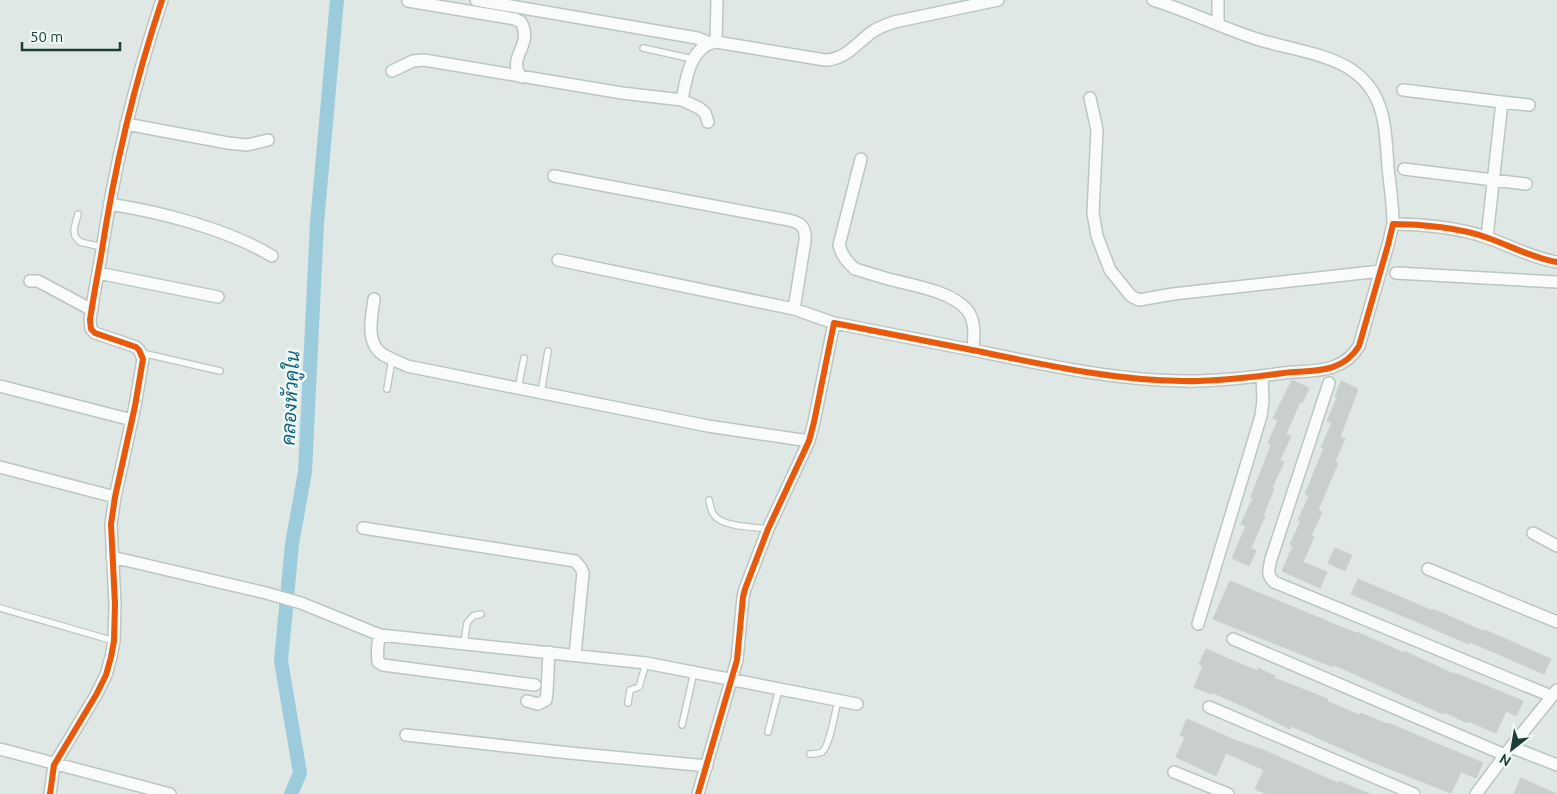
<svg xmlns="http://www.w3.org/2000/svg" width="1557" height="794" viewBox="0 0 1557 794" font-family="Ubuntu,Sarabun,sans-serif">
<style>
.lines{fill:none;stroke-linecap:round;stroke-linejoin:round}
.canal{stroke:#9cccdc;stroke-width:14}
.building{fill:#c8cfcd;stroke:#c9d1cf}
.lane-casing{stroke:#bdc5c3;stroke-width:8}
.street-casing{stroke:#bdc5c3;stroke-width:14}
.lane{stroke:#fafcfb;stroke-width:5.5}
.street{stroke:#fafcfb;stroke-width:11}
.cycleway-casing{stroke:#eef8f4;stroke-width:9}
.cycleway{stroke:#e8590c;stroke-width:6}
.labels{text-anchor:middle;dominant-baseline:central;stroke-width:5;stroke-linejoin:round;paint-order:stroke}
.water-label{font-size:19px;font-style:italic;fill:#12607e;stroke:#eef8f4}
</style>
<rect width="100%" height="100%" fill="#e0e8e6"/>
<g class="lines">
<path class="canal" d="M291 794 300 773 281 661 292 544 305 472 317 223 337 0"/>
</g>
<path class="building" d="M1292 380 1309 388 1302 403 1300 402 1286 434 1291 436 1280 460 1284 462 1272 488 1274 489 1263 516H1265L1251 548 1256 551 1249 566 1232 558 1246 526 1241 524 1253 498 1251 497 1271 445 1268 443 1278 420 1273 418Z
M1341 381 1358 389 1340 437 1345 439 1335 461 1338 463 1318 510 1322 512 1311 536 1314 537 1303 562 1327 572 1320 588 1282 571 1293 546 1290 544 1301 521 1298 520 1309 496 1305 494 1324 448 1321 447 1332 423 1327 421 1337 398 1335 397Z
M1335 548 1352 555 1345 571 1328 563Z
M1358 579 1433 611V609L1485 632V630L1551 659 1544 674 1470 642 1469 644 1351 594Z
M1230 581 1356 633 1357 632 1404 653V651L1454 674 1455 673 1523 701 1516 716 1506 711 1496 733 1468 721 1467 723 1444 712 1443 714 1334 665 1333 667 1213 619Z
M1206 649 1257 671 1258 668 1275 676 1274 678 1328 699 1327 701 1359 715 1361 713 1387 724 1388 723 1483 763 1476 778 1461 772 1451 793 1372 762 1291 726 1290 729 1247 708 1211 692V694L1194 687 1203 666 1199 664Z
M1187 719 1237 741 1263 750 1338 783 1339 781 1370 794H1266L1255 789 1264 770 1226 753 1216 776 1176 757 1185 737 1180 735Z
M1521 778 1557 794H1514Z"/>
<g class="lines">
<g class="lane-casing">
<path id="lane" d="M643 48 693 59
M78 214 74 229 75 236 80 242 102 247
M142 353 220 371
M387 389 392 359
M518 389 524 358
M541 393 548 351
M709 500C710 505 711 511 714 515 722 527 755 527 768 529
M0 608 114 641
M464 643 467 623 473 616 481 614
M628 703 630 690 639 687 646 663
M682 725 694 672
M768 732 779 689
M810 754C814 754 818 754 822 752 830 746 835 711 838 701"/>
</g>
<g class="street-casing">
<path id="street" d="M476 0 697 38 710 43
M717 0 716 42 825 60C845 60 857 43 872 32 879 27 886 25 894 22L998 0
M1153 0C1189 11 1224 29 1260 40 1287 48 1322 53 1347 67 1386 90 1385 127 1388 167 1390 186 1393 205 1393 224
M1218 0V24
M408 1 515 19 521 22C534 46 506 57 521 77
M392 71 413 61 424 60 622 93 682 100 699 108 705 113 708 122
M1403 90 1502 102 1487 237
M1090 98 1097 130 1093 213 1097 236 1110 270 1131 296 1139 300 1173 294 1381 271
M682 100C686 79 690 47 715 42
M1502 102 1529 105
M126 124 228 143 247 145 268 140
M861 159 839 245C842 256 847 262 855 269 865 272 875 275 885 278 908 285 951 290 967 310 976 321 974 337 973 350
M1404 169 1526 184
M554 176 778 218C794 221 807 221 805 241L794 309
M109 204C161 212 227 229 272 256
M558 260 794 309 834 323
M98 273 218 297
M1396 273 1557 282
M30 281H38L92 310
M374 299C372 316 365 342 382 354 390 359 399 362 407 366L708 426 809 441
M1329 383 1271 559C1269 569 1266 574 1274 582L1551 696
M0 386 132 420
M0 467 115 497
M363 528 575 561 581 568 583 573 575 655
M1533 533 1557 546
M112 557 266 593 301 603 380 635 646 663 857 704
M1428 569 1557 622
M1198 624 1261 416 1263 400 1262 376
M380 635C377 644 377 652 378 662L383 665 535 685
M1233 639 1505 755
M527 701 538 704 546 700 547 692 549 652
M1209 707 1414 794
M406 735 570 753 707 766
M1511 747 1557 765
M0 749 170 794
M1174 772 1228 794
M50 794 54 765 96 695 106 675 111 657 114 641 115 604 111 524 115 497 135 406 143 359 139 350 136 347 95 333 91 329 90 320C93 299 97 278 101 256 114 169 134 84 162 0
M698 794 737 660 743 597 745 589 768 529 809 441 814 422 834 323C880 332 926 341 972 350 1041 364 1111 380 1182 381 1215 382 1251 377 1284 373 1313 370 1342 374 1359 346L1388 245 1393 224C1421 224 1462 228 1488 238 1511 246 1532 258 1557 262
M1476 794 1511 747 1557 690"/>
</g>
<use href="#lane" class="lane"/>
<use href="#street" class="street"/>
<g class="cycleway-casing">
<path id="cycleway" d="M50 794 54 765 96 695 106 675 111 657 114 641 115 604 111 524 115 497 135 406 143 359 139 350 136 347 95 333 91 329 90 320C93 299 97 278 101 256 114 169 134 84 162 0
M698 794 737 660 743 597 745 589 768 529 809 441 814 422 834 323C880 332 926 341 972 350 1041 364 1111 380 1182 381 1215 382 1251 377 1284 373 1313 370 1342 374 1359 346L1388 245 1393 224C1421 224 1462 228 1488 238 1511 246 1532 258 1557 262"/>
</g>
<use href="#cycleway" class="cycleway"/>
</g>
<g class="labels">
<g class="water-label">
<text transform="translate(290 398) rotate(-87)">คลองหัวคูใน</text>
</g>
</g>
<g transform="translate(1512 749) rotate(211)" stroke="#eef8f4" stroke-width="4" paint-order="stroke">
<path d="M0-4L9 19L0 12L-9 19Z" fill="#1d3c37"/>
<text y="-8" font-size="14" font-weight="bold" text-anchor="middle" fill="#1d3c37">N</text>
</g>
<path d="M22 42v8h98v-8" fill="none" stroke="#1d3c37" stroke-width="2.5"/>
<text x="30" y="42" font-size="15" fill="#1d3c37" stroke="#eef8f4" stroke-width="4" paint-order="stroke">50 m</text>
</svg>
